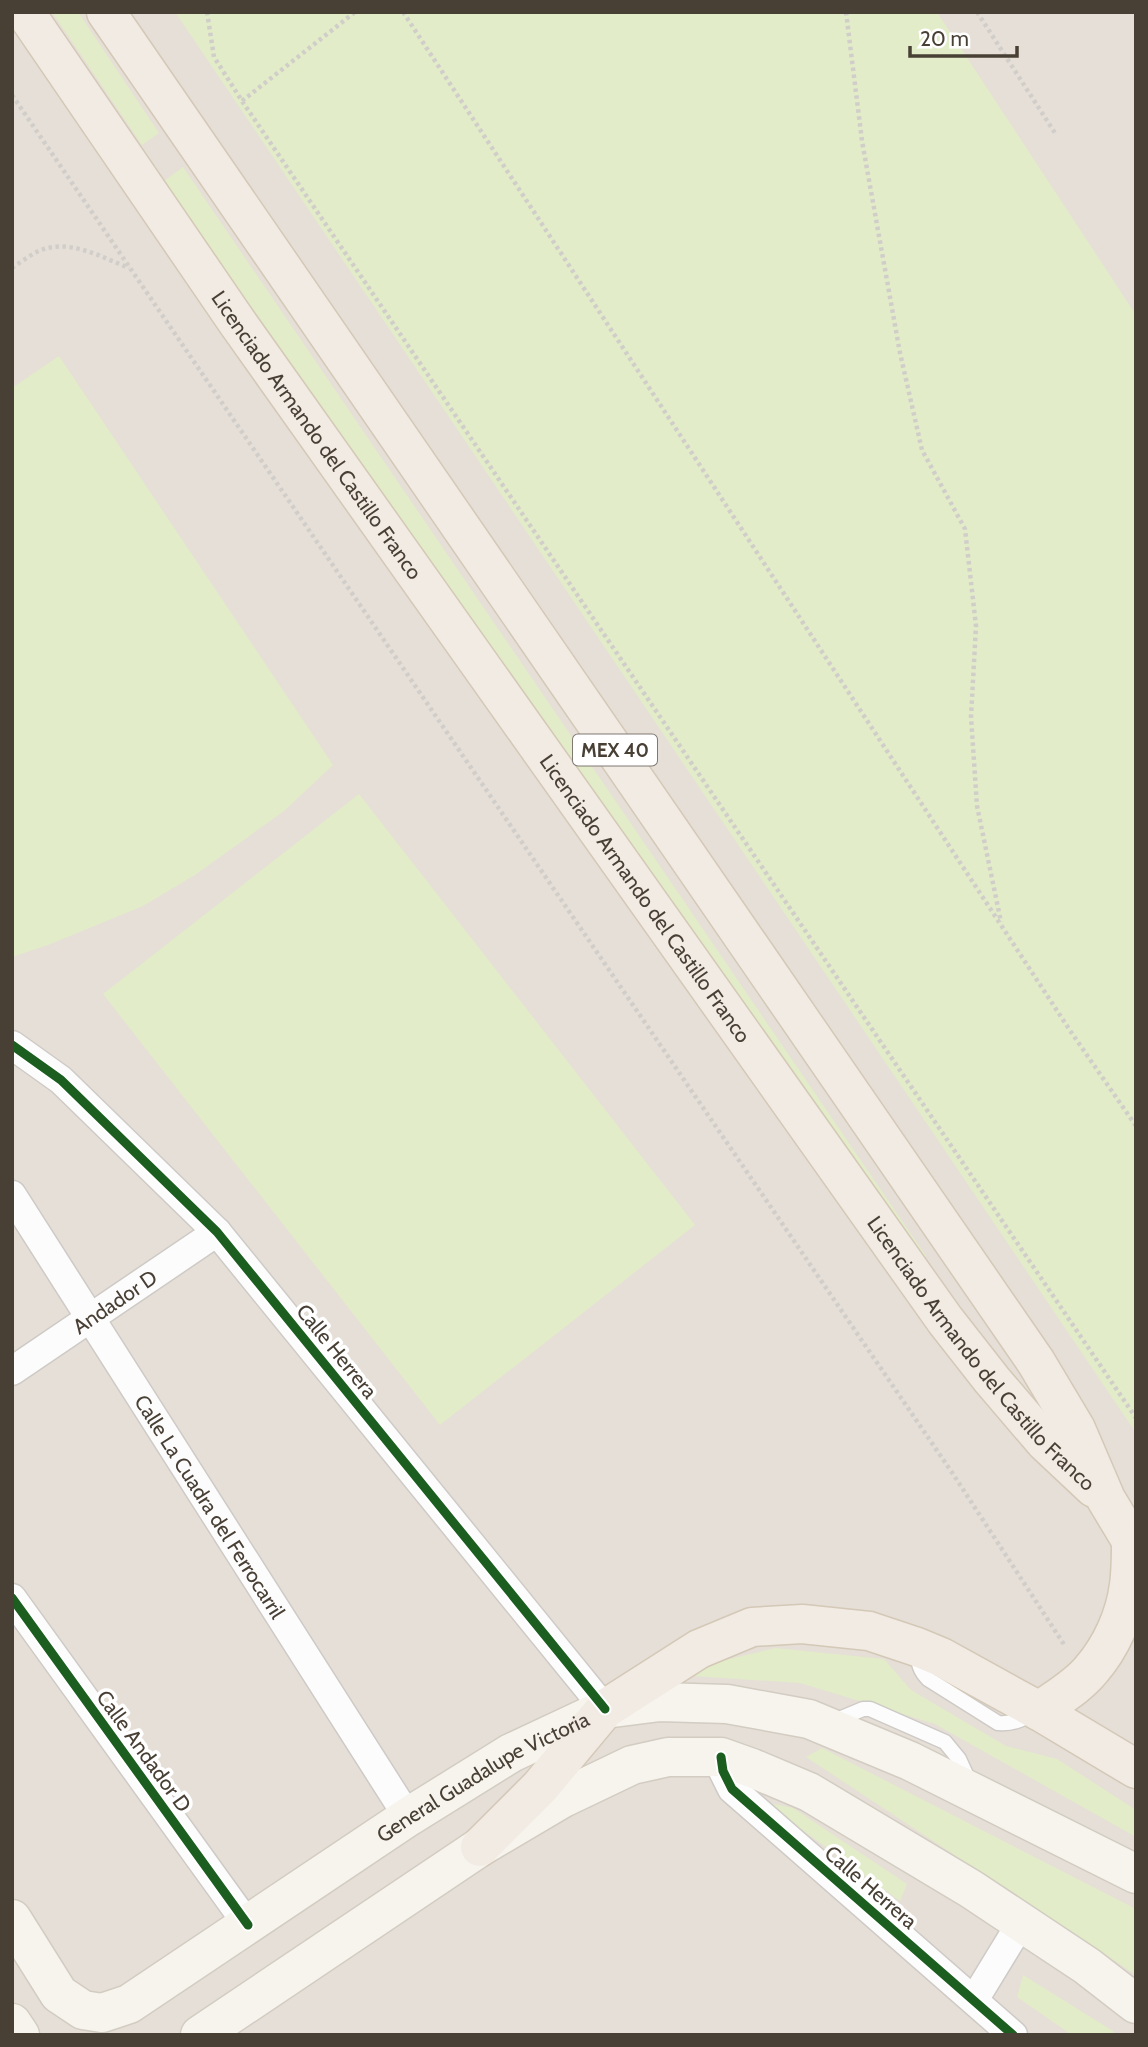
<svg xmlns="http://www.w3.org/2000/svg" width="1148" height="2047" viewBox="0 0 1148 2047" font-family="Cabin,sans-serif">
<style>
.residential{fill:#e6dfd7}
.green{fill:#e2ecc8}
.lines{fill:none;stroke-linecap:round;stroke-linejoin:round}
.service-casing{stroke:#cecac6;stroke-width:17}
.minor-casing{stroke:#cecac6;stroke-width:31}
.secondary-casing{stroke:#d2ccc2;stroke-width:41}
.primary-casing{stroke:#d4c8b6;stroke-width:41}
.path{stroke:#d1ceca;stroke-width:4.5;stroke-dasharray:3.5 3.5;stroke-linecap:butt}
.service{stroke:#fdfcfc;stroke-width:14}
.minor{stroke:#fdfcfc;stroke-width:28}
.secondary{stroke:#f7f4ee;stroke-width:38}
.primary{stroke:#f1ebe4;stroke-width:38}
.cycleway-casing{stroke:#fff;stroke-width:13}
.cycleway{stroke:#1b5e20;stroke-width:9}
.labels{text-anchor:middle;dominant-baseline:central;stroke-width:7;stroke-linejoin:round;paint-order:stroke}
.shield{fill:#fff;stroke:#7f7972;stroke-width:2}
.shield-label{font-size:19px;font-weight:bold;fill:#483f35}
.street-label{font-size:21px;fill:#483f35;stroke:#fff}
</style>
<rect width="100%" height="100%" fill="#f1eeea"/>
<path class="residential" d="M12 12H1136V2035H12Z"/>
<path class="green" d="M52 12H78L159 133 142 145Z
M175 12H937L1136 315V1433Z
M183 167 926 1256 917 1264 164 181Z
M59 356 333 765 284 811 195 875 143 906 48 945 12 957V388Z
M359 794 695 1225 440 1425 103 994Z
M775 1648 884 1659 911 1690 1006 1746 1057 1759 1136 1810V1837L935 1724 800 1683 691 1676 713 1663Z
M822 1748 1136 1909V1975L806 1757Z
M764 1802 793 1808 907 1884 900 1901Z
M1023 1975 1113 2031 1114 2035H1072L1017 1997Z"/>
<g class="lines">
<g class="service-casing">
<path id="service" d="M918 1652C918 1664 920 1671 928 1679L998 1723C1013 1724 1021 1720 1034 1713
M832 1722 863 1709H870L945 1742 959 1759 969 1781"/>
</g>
<g class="minor-casing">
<g id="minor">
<path d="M12 1045 61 1080 217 1232 605 1709"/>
<path id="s1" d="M12 1195 408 1817"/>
<path id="s2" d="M12 1371 217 1232"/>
<path d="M12 1598 248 1925"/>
<path d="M721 1757 723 1771 732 1789 1013 2035"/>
<path d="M974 2000 1021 1923"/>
</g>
</g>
<g class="secondary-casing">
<g id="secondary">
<path id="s3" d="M12 1919 59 1994 83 2010 102 2013 129 2004 408 1817 511 1753 605 1709 660 1702 727 1704 809 1719 910 1761 1136 1874"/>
<path d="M12 2023 20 2035"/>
<path d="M200 2035 480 1847 563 1798 632 1765 668 1757H721L752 1768 809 1792 971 1889 1087 1966 1136 2004"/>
</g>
</g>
<g class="primary-casing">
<g id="primary">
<path id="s4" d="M25 12 237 322 945 1320 992 1380 1045 1442 1094 1488"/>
<path d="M106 12 1036 1362 1076 1429 1106 1499 1136 1549"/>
<path d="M1039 1711C1057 1698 1077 1687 1091 1670 1111 1647 1125 1616 1129 1585 1131 1571 1131 1556 1131 1541"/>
<path d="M480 1847 540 1787 605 1709 699 1649 752 1627 802 1624 869 1631 917 1647 941 1657 1039 1711 1136 1769"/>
</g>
</g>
<path class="path" d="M207 12 214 57 242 101 1136 1418
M403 12 1071 1032 1136 1126
M846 12 862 141 900 353 922 450 965 529 976 626 971 717 977 806 1001 922
M977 12 1055 133
M12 95 953 1474 1065 1646
M242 101 355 12
M12 268C21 262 31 254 41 250 71 239 101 257 129 268"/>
<use href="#service" class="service"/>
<use href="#minor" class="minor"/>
<use href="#secondary" class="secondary"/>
<use href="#primary" class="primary"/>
<g class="cycleway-casing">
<path id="cycleway" d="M12 1045 61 1080 217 1232 605 1709
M12 1598 248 1925
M721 1757 723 1771 732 1789 1013 2035"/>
</g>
<use href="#cycleway" class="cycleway"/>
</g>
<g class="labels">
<rect class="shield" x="573" y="734.5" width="84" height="31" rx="5"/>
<g class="shield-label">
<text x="615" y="750">MEX 40</text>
</g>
<g class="street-label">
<text stroke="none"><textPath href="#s4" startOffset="514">Licenciado Armando del Castillo Franco</textPath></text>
<text stroke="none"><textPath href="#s4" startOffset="1082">Licenciado Armando del Castillo Franco</textPath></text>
<text stroke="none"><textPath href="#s2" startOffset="124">Andador D</textPath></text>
<text transform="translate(337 1351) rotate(51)">Calle Herrera</text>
<text stroke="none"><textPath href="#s4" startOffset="1648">Licenciado Armando del Castillo Franco</textPath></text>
<text stroke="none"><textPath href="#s1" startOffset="369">Calle La Cuadra del Ferrocarril</textPath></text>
<text transform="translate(144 1751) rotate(54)">Calle Andador D</text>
<text stroke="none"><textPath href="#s3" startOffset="586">General Guadalupe Victoria</textPath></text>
<text transform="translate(871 1887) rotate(41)">Calle Herrera</text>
</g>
</g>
<rect width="1148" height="2047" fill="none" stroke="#483f35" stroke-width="28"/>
<path d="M910 46v10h107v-10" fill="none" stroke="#483f35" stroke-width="3.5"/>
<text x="920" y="46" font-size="21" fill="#483f35" stroke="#ffffff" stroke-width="5" paint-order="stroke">20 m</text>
</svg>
